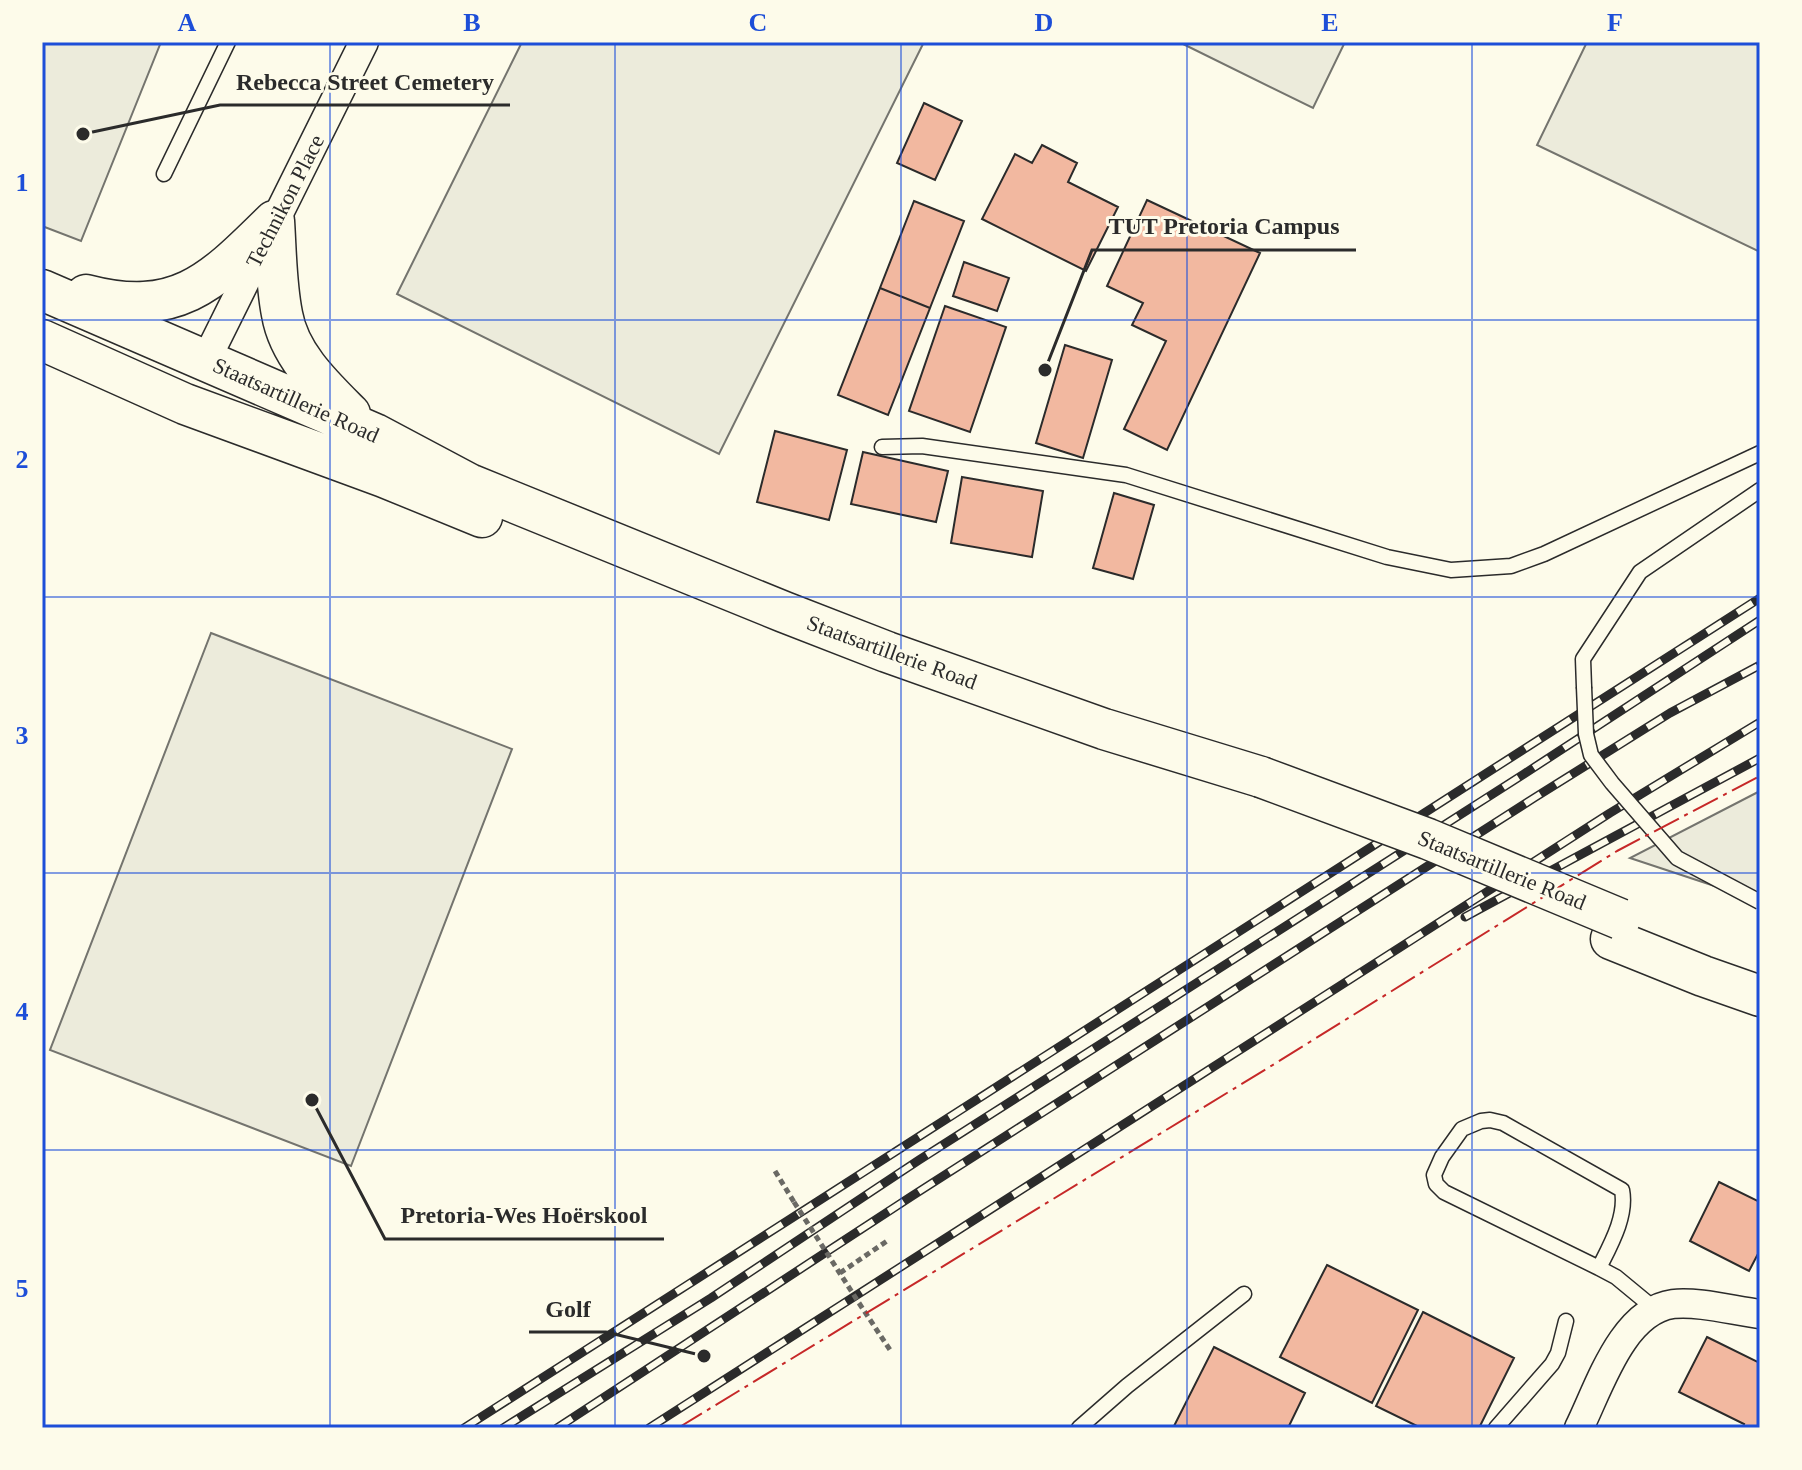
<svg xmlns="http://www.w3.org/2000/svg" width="1802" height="1470" viewBox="0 0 1802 1470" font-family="Georgia,serif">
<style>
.green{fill:#ecebdb;stroke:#74746e;stroke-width:2}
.building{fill:#f2b8a0;stroke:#2b2b2b;stroke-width:2}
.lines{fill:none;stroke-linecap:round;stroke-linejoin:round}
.lane-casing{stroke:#2b2b2b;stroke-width:17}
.street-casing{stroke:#2b2b2b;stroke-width:31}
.secondary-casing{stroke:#2b2b2b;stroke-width:43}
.path{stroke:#6a6964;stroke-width:5;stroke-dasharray:6 4;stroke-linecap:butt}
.lane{stroke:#fdfbea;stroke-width:14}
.street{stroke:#fdfbea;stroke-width:28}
.secondary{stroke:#fdfbea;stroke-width:40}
.rail-casing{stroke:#2b2b2b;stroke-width:9}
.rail{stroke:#fdfbea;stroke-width:6;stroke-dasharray:18;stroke-linecap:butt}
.lane-bridge-casing{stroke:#2b2b2b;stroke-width:17;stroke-linecap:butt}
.secondary-bridge-casing{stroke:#2b2b2b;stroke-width:43;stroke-linecap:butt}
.path-bridge{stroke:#6a6964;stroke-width:5;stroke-dasharray:6 4;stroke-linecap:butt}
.lane-bridge{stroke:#fdfbea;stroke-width:14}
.secondary-bridge{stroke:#fdfbea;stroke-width:40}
.power{stroke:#c62828;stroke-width:2;stroke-dasharray:28 6 4 6;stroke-linecap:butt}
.grid{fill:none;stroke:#1d4ed8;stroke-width:2;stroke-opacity:0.55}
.labels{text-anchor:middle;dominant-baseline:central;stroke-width:6;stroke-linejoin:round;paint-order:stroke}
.street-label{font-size:22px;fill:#2b2b2b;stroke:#fdfbea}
.leader{fill:none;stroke:#2b2b2b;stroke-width:3}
.callout-dot{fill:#2b2b2b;stroke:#fdfbea;stroke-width:3}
.callout-label{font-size:24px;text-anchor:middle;font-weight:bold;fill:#2b2b2b;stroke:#fdfbea;stroke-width:6;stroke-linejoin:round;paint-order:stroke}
.neatline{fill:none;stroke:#1d4ed8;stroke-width:3}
.grid-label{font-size:26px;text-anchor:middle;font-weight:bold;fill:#1d4ed8}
</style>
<rect width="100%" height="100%" fill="#fdfbea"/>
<path class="green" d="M42 42H161L81 241 42 226Z
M522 42H924L719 454 397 294Z
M1179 42H1345L1313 108Z
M1587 42H1760V252L1537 145Z
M211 633 512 749 351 1166 50 1050Z
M1760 791V901L1630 858Z"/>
<path class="building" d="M924 103 962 121 935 180 897 163Z
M1042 145 1077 163 1068 182 1118 207 1086 271 982 219 1015 154 1032 163Z
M1147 200 1260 253 1167 450 1124 429 1166 341 1132 325 1143 303 1107 286Z
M914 201 964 221 930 308 880 288Z
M964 262 1009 278 997 311 953 296Z
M880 288 930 308 888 415 838 395Z
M945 306 1006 327 970 432 909 411Z
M1065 345 1112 360 1083 458 1036 443Z
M775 431 847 450 829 520 757 502Z
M863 452 948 471 936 522 851 504Z
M962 477 1043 491 1032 557 951 543Z
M1114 493 1154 505 1133 579 1093 568Z
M1719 1182 1760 1202V1250L1749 1271 1690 1241Z
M1327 1265 1418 1310 1372 1403 1280 1357Z
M1423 1312 1514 1358 1479 1428H1421L1376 1406Z
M1707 1337 1760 1363V1428H1742L1744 1424 1679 1392Z
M1214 1347 1305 1393 1288 1428H1173Z"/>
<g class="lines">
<g class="lane-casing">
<path id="lane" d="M164 174 228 42
M882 447 922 446 1126 475 1387 557 1451 570 1511 566 1544 554 1760 453
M1584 687 1583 659 1640 572 1760 490
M1599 1268C1611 1244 1627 1216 1622 1190L1503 1123 1490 1120 1481 1121 1462 1129 1442 1157 1434 1175 1436 1184 1444 1192 1599 1268 1616 1277 1656 1310
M1079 1428 1127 1386 1244 1294
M1496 1428 1552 1364 1558 1353 1566 1321"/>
</g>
<g class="street-casing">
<path id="street" d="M206 360 364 42
M1579 1428C1599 1388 1622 1311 1673 1304 1698 1301 1735 1311 1760 1314"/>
</g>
<g class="secondary-casing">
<path id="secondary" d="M274 221C276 252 276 284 282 314 289 355 322 386 350 414
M42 290 375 434 469 484 784 612 887 652 1104 729 1261 777
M86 295C178 319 213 281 274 221
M42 340 185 404 384 477 482 517
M1611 939 1703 976 1760 996"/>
</g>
<path class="path" d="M775 1171 794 1202
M840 1273 887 1241
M859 1303 890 1350"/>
<use href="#lane" class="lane"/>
<use href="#street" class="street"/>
<use href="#secondary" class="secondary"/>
<g class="rail-casing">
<path id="rail" d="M1465 917 1760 758
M464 1428 1760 598
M503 1428 711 1298 919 1160 1524 774 1760 620
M557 1428 912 1196 1534 798 1670 713 1760 665
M649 1428 1610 813 1760 722"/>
</g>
<use href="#rail" class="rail"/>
<g class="lane-bridge-casing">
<path id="lane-bridge" d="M1584 687 1586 734 1591 755 1612 783 1677 858 1760 902"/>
</g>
<g class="secondary-bridge-casing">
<path id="secondary-bridge" d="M1261 777 1428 839 1620 919"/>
</g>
<path class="path-bridge" d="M794 1202 859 1303"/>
<use href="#lane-bridge" class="lane-bridge"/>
<use href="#secondary-bridge" class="secondary-bridge"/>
<path class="power" d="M678 1428 1276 1063 1617 851 1760 776"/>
</g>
<path class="grid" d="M330 42V1428M615 42V1428M901 42V1428M1187 42V1428M1472 42V1428M42 320H1760M42 597H1760M42 873H1760M42 1150H1760"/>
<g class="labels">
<g class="street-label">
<text transform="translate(285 201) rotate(-63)">Technikon Place</text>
<text transform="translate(296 400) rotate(24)">Staatsartillerie Road</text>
<text transform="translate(892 652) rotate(20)">Staatsartillerie Road</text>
<text transform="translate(1502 870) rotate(22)">Staatsartillerie Road</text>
</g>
</g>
<path class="leader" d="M83 134L220 105H510M1045 370L1092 250H1356M312 1100L385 1239H664M704 1356L606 1332H529"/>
<g class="callout-dot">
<circle cx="83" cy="134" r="8"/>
<circle cx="1045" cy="370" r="8"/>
<circle cx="312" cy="1100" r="8"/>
<circle cx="704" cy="1356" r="8"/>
</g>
<g class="callout-label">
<text x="365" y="90">Rebecca Street Cemetery</text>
<text x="1224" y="234">TUT Pretoria Campus</text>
<text x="524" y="1223">Pretoria-Wes Hoërskool</text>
<text x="568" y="1317">Golf</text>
</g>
<rect width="1802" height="1470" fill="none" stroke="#fdfbea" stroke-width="88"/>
<rect x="44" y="44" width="1714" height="1382" class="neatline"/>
<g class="grid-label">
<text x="187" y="31">A</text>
<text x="472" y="31">B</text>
<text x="758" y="31">C</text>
<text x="1044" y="31">D</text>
<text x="1330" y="31">E</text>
<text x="1615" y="31">F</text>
<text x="22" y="191">1</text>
<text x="22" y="468">2</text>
<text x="22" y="744">3</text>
<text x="22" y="1020">4</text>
<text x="22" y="1297">5</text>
</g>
</svg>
